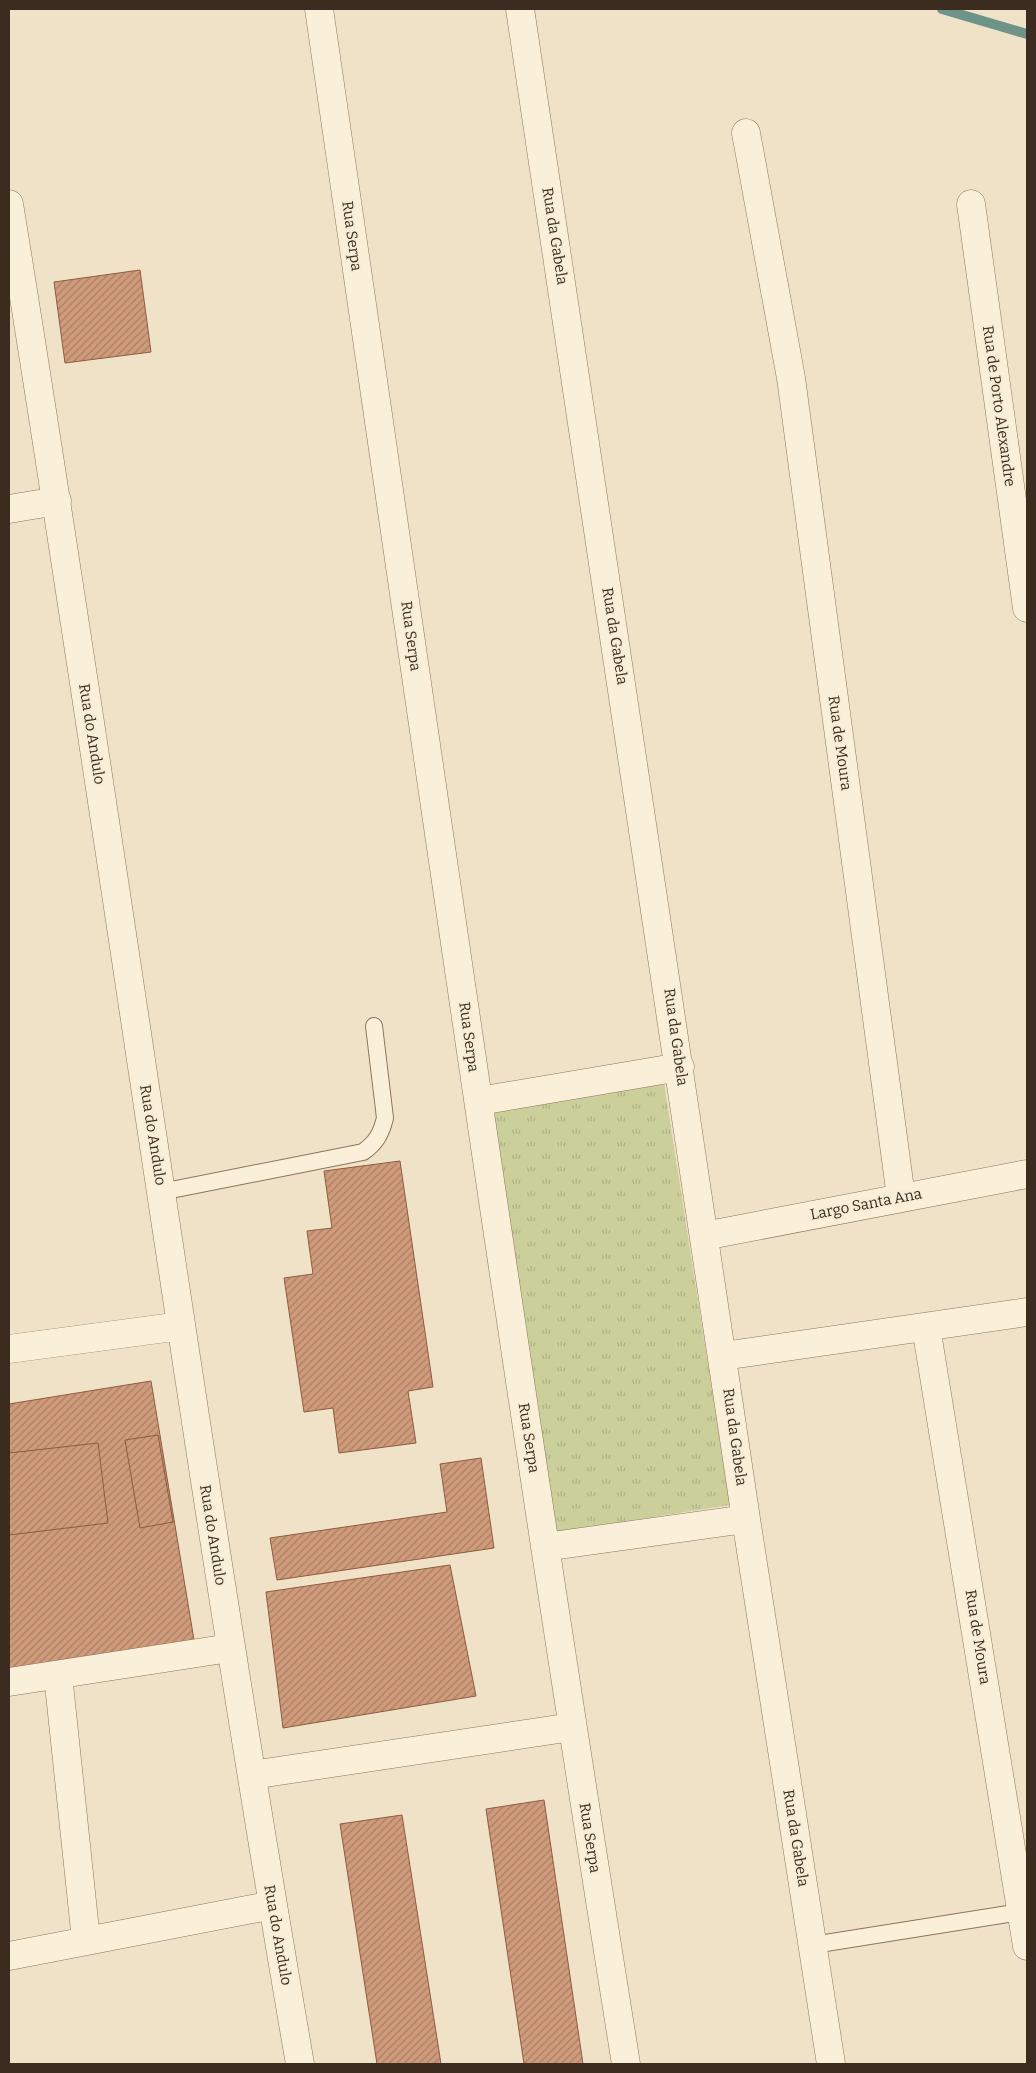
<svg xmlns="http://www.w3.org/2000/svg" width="1036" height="2073" viewBox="0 0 1036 2073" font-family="Bitter,serif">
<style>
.grass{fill:url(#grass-tufts)}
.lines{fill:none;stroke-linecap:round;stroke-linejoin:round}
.stream{stroke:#6e9388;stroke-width:10}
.building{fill:url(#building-hatch);stroke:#8d5c40}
.lane-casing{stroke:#8d745b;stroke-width:18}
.street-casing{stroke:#8d745b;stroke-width:29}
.lane{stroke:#faf0da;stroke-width:16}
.street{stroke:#faf0da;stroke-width:28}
.labels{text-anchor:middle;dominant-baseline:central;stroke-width:4;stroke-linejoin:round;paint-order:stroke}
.street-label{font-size:15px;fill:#3c2c1f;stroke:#f7edd6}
</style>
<defs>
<pattern id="grass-tufts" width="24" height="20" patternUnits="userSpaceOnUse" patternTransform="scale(1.25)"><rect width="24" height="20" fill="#cbcf9a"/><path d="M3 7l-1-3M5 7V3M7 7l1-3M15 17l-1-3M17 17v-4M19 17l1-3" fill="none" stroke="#afb284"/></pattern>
<pattern id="building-hatch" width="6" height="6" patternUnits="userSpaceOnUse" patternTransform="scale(1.25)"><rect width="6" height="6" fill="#cf9b7b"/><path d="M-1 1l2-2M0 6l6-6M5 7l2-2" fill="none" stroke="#a97f64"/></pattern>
</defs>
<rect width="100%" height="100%" fill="#f0e2c6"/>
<path class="grass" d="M664 1083 730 1505 557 1532 490 1109Z"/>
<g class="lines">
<path class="stream" d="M942 9 1027 34"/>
</g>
<path class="building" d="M140 270 151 352 65 363 54 282Z
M400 1161 433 1387 408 1391 416 1443 339 1453 333 1408 304 1412 284 1278 313 1274 307 1231 332 1228 324 1171Z
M151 1381 195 1646 9 1676V1404Z
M158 1435 173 1522 140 1528 125 1440Z
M98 1443 108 1523 9 1535V1453Z
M481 1458 494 1548 277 1580 270 1538 447 1512 440 1464Z
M450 1565 476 1696 283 1728 266 1592Z
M544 1800 583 2064H524L486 1809Z
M402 1815 441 2064H377L340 1824Z"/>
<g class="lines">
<g class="lane-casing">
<path id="lane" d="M161 1192 363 1152C376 1143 381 1134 385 1118L374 1026
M813 1945 1027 1911"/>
</g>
<g class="street-casing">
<path id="street" d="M319 9C419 694 516 1380 626 2064
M520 9 746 1519 831 2064
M746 133 791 378 901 1197
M9 204C110 824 193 1446 300 2064
M971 204 1027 608
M9 509 57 501
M479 1101 680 1067
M704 1236 1027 1174
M926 1327 1027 1946
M9 1349 181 1326
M723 1356 1027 1312
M545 1547 746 1519
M58 1675 86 1940
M9 1682 230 1648
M252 1775 572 1727
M9 1956 273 1905"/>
</g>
<use href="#lane" class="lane"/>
<use href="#street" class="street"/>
</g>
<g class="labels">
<g class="street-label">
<text transform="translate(352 236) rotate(82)">Rua Serpa</text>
<text transform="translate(555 236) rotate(81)">Rua da Gabela</text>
<text transform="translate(999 406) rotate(82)">Rua de Porto Alexandre</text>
<text transform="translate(411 636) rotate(82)">Rua Serpa</text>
<text transform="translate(615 636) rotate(81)">Rua da Gabela</text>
<text transform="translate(92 734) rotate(81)">Rua do Andulo</text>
<text transform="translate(840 743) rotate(82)">Rua de Moura</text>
<text transform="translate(469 1037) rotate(82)">Rua Serpa</text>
<text transform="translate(676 1037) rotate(82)">Rua da Gabela</text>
<text transform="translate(153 1135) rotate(81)">Rua do Andulo</text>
<text transform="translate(866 1204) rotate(-11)">Largo Santa Ana</text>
<text transform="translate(735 1437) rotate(82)">Rua da Gabela</text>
<text transform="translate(529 1438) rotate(81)">Rua Serpa</text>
<text transform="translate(213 1535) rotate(81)">Rua do Andulo</text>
<text transform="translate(978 1637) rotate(81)">Rua de Moura</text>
<text transform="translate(590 1838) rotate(81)">Rua Serpa</text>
<text transform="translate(796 1838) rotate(81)">Rua da Gabela</text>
<text transform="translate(278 1935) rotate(80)">Rua do Andulo</text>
</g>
</g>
<rect width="1036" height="2073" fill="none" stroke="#3c2c1f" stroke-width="20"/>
</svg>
